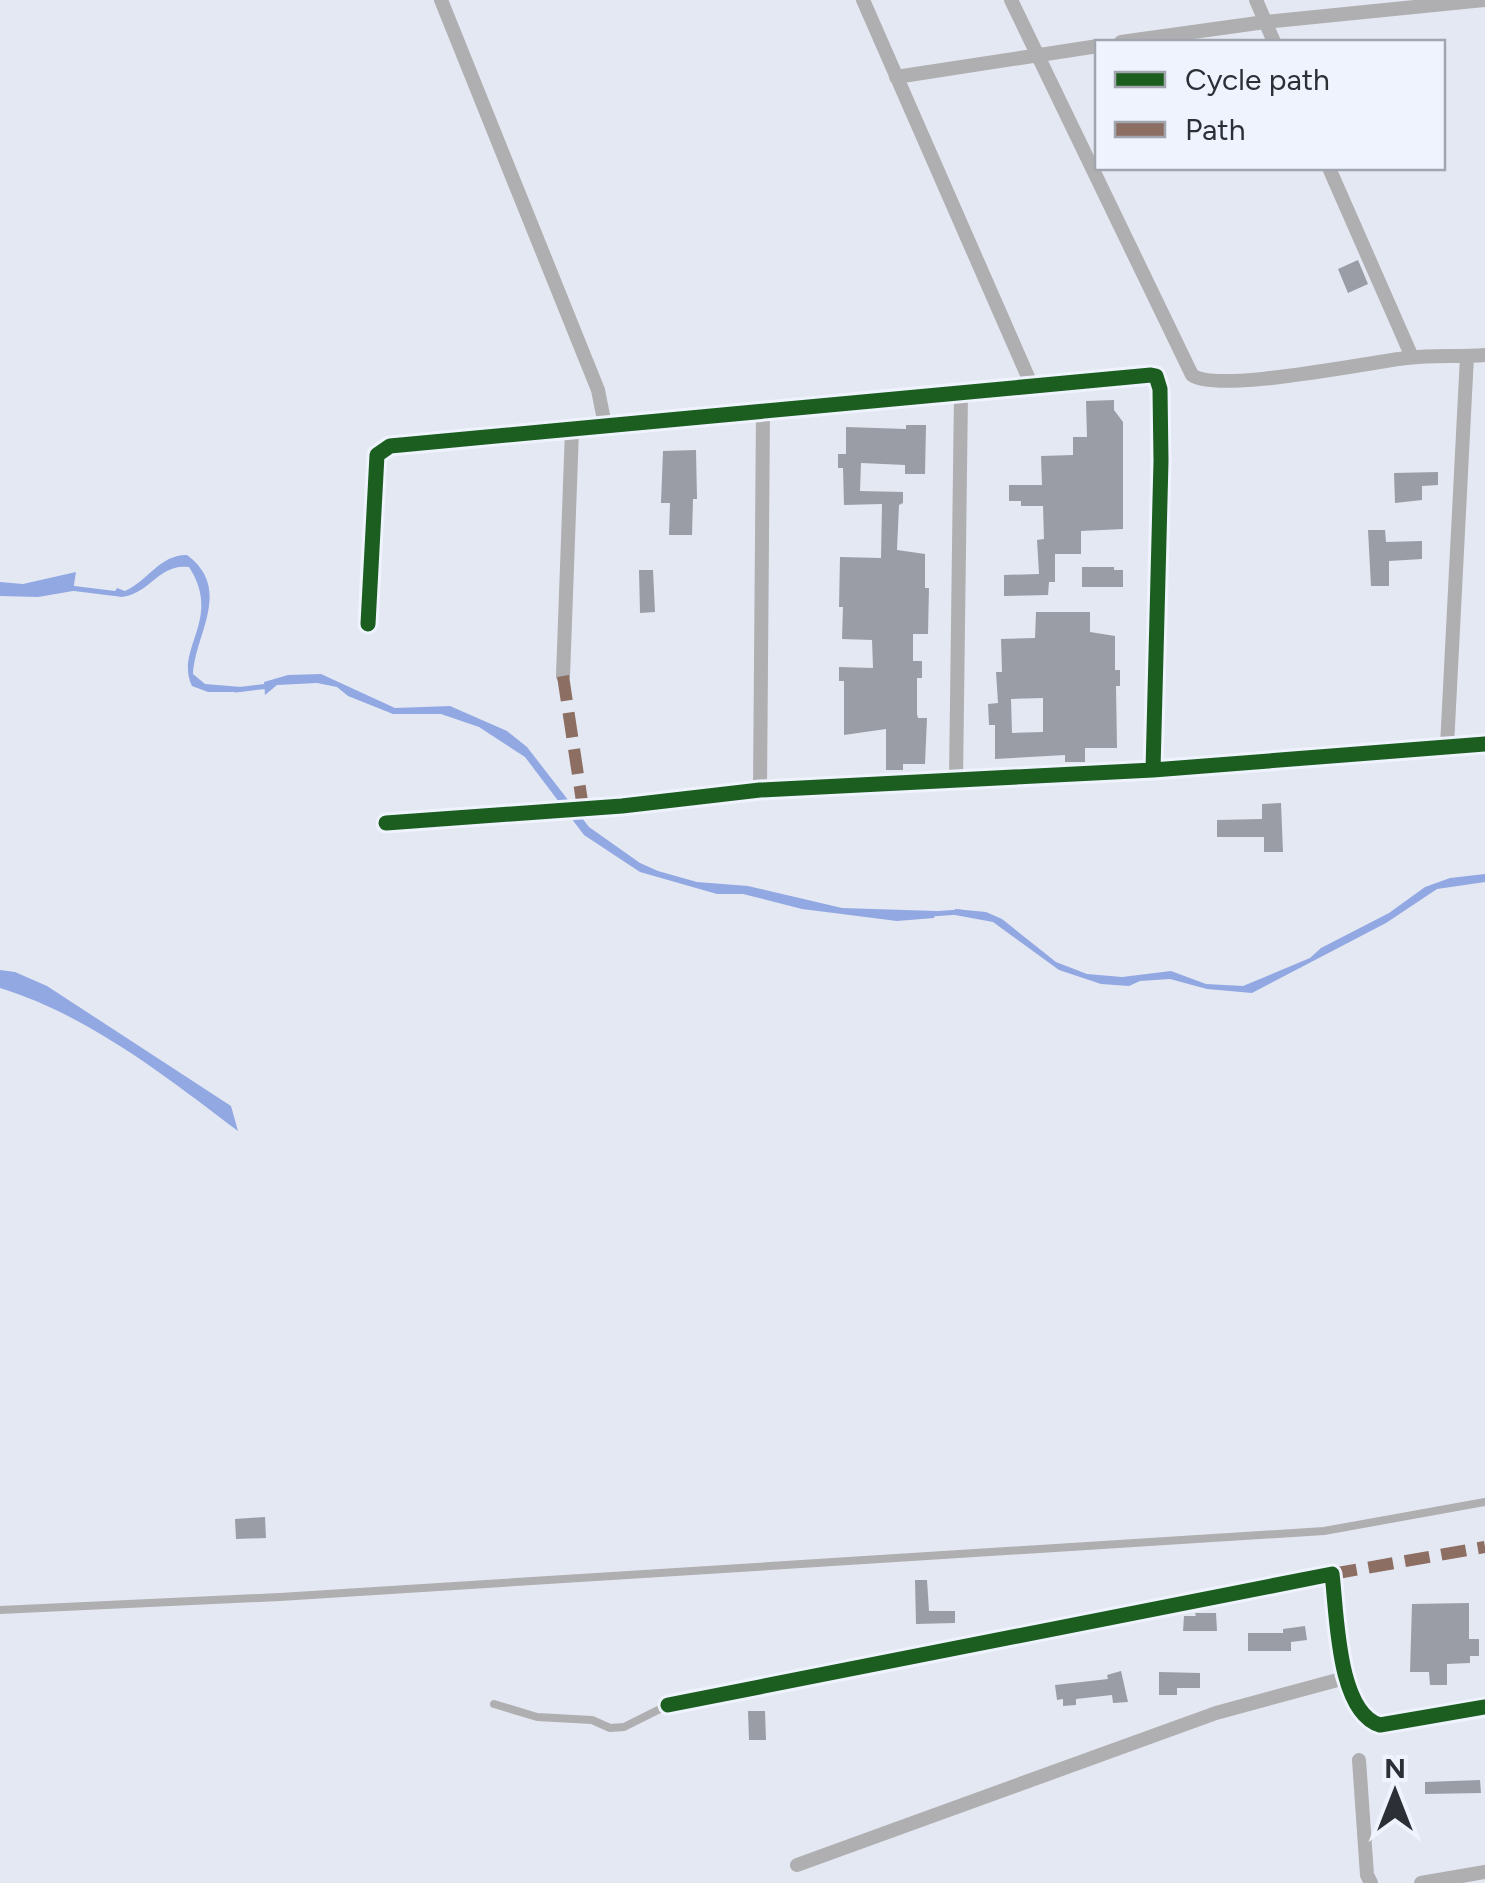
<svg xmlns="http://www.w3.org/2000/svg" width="1485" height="1883" viewBox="0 0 1485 1883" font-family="Figtree,sans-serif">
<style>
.water{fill:#92a8e3}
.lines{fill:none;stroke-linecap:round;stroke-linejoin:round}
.stream{stroke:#92a8e3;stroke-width:5}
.building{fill:#9a9da5;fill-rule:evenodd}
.service{stroke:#afaeb0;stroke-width:8}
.minor{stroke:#afaeb0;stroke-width:14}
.quiet{stroke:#8d6e63;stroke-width:12;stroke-dasharray:25 12;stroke-linecap:butt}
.cycleway-casing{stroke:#eef3fe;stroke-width:21}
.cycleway{stroke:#1b5e20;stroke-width:15}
</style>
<rect width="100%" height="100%" fill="#e4e8f2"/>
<path class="water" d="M187 555C233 589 195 634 193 674L205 684 242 687V692H208L192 686C174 649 223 619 189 567 158 563 150 595 120 597L114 593 117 588 125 591C149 580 159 555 187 555Z
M76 572 73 591 38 597 0 596V582L23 584Z
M321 674 395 708 450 706 507 731 527 747 589 827 640 863 658 871 697 882 748 886 842 908 936 911 934 918 897 921 802 909 743 894H717L640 872 584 835 525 757 479 727 441 714H393L348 696 337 687 317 683 277 685 265 695 264 682 288 675Z
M1485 874V882L1437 889 1386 923 1252 993 1207 989 1170 979 1140 981 1129 986 1101 984 1059 970 993 922 955 915V909L986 912 1002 919 1056 962 1087 974 1122 977 1171 971 1206 984 1243 986 1310 958 1321 948 1389 913 1425 887 1450 878Z
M0 970 15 972 47 986 231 1106 238 1131C165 1076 88 1015 0 988Z"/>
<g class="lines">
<path class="stream" d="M70 588 119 594
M236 690 269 686
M931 914 960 912"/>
</g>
<path class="building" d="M1358 260 1368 284 1348 293 1338 269Z
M1114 400V410L1123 422V529L1081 531V554H1055V582H1049L1048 595 1004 596V575L1039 574 1037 540 1044 539 1043 506H1021V501H1009V485H1042L1041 456 1073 455V437H1087L1086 401Z
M906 425H926L925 474H905V465L861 463 860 491 903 492V503L899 505 897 550 925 554V588H929L928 634H913V661H922V678H917V714L918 718H927L925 764H903V770H886V729L844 735V681H839V667L873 668 872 640 842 639 843 607H839L840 557 881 558 882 504 844 505 843 468H838V454H846V427L906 429Z
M696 450 697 499H693L692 535H669L670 503H661L663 451Z
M1438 472V485L1422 486V500L1395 503 1394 473Z
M1368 530H1385L1386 542 1422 541V559L1389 561V586H1371Z
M1082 567H1114V570H1123V587H1082Z
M639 570H653L655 612 640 613Z
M1036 612H1090V632L1115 636V670H1120V686H1116L1117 748H1085V762H1065V755L995 759V725H989L988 704 998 703 996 672H1002L1001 639 1035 638ZM1043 698V732L1012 733 1011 699Z
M1281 803 1283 852H1264V837H1217V820L1262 819V804Z
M265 1517 266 1538 236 1539 235 1519Z
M915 1580H927L929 1611H955V1623L916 1624Z
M1469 1603V1639H1479V1656H1470V1663L1447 1664V1685H1430L1429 1672H1410L1412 1604Z
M1195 1613H1216L1217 1631H1183L1184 1616H1196Z
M1305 1626 1307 1640 1291 1642V1651H1248V1633H1283V1629Z
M1121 1671 1128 1702 1113 1703 1112 1695 1076 1699V1705L1063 1706V1699L1057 1700 1055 1685 1108 1679 1107 1675Z
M1159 1672 1200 1673V1688H1177V1695H1159Z
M748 1711H765L766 1740H749Z
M1480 1780 1481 1793 1425 1794V1782Z"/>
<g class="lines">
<path class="service" d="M0 1610 280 1597 1324 1531 1485 1502
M494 1704 537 1717 592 1720 610 1728 624 1727 668 1705"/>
<path class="minor" d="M441 0 598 390 605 425
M863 0 1032 386
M1011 0 1192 375C1217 394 1369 362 1407 358 1433 355 1459 357 1485 355
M1256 0 1274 42
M1121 42 1265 22 1484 0
M896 77 1098 46
M1329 168 1412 357
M368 624 377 455 390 446 1151 375 1156 376 1160 389 1161 461 1153 770
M563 676 572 430
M1447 746 1467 356
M956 779 961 394
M760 790 763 411
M386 823 622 806 760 790 1153 770 1485 744
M668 1705 1332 1574C1337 1613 1337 1712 1380 1725L1485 1707
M1359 1760 1367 1875 1371 1883
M797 1865 1216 1713 1345 1678
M1421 1883 1485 1872"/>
<path class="quiet" d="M563 676 583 808
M1332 1574 1485 1547"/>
<g class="cycleway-casing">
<path id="cycleway" d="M368 624 377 455 390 446 1151 375 1156 376 1160 389 1161 461 1153 770
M386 823 622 806 760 790 1153 770 1485 744
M668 1705 1332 1574C1337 1613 1337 1712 1380 1725L1485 1707"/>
</g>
<use href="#cycleway" class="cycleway"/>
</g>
<rect x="1095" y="40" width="350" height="130" fill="#eef3fe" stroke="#a0a5ae" stroke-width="2.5"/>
<rect x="1115" y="72" width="50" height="15" fill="#1b5e20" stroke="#a0a5ae" stroke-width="2.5"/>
<text x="1185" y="90" font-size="30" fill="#2c2f36">Cycle path</text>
<rect x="1115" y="122" width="50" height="15" fill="#8d6e63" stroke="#a0a5ae" stroke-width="2.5"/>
<text x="1185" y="140" font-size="30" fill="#2c2f36">Path</text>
<g transform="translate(1395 1793)" stroke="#eef3fe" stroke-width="8" paint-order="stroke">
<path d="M0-8L18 38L0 25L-18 38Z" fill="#2c2f36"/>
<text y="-15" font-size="28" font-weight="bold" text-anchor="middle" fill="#2c2f36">N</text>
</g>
</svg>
